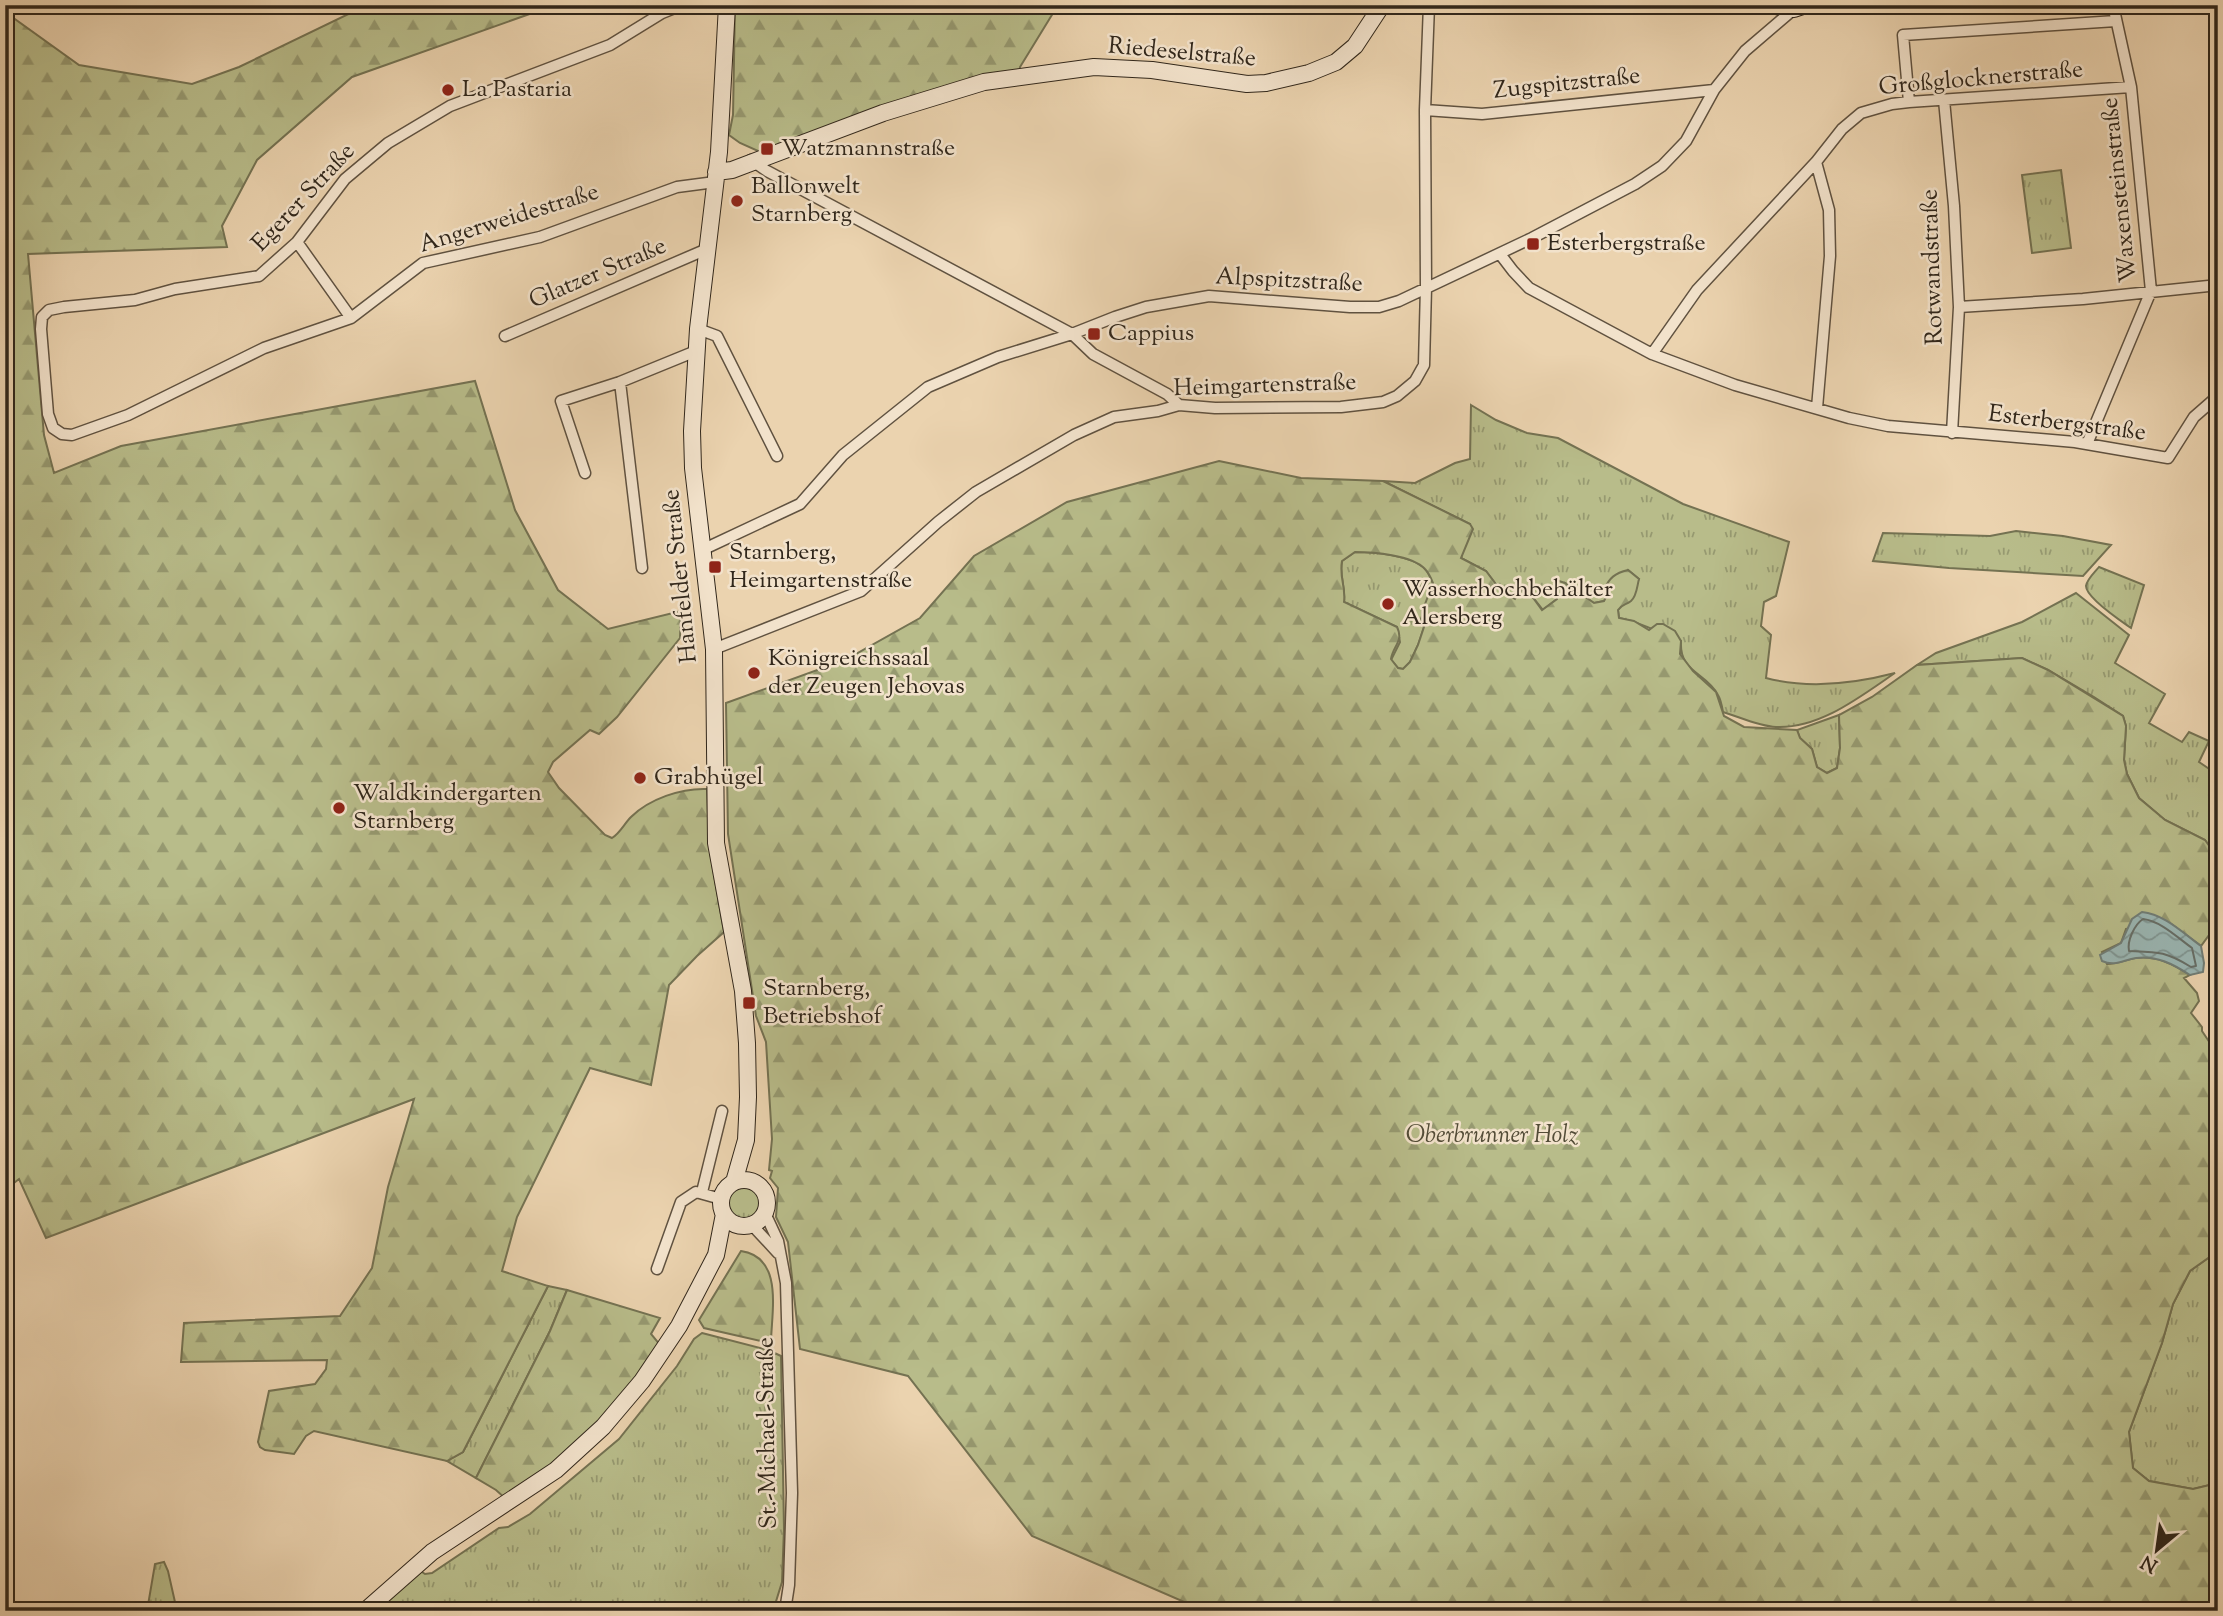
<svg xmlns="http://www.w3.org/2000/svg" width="2223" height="1616" viewBox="0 0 2223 1616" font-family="'Sorts Mill Goudy',serif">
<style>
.grass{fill:url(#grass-tufts);stroke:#747252;stroke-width:2}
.forest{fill:url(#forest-firs);stroke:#747252;stroke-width:2;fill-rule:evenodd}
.water{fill:url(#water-waves);stroke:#707d76;stroke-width:2}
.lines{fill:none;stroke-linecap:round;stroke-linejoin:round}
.shore{stroke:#666e67;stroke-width:2}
.street-casing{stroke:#605240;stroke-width:13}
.secondary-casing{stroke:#31271b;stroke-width:18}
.street{stroke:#f2e2cb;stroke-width:10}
.secondary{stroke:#f2e2cb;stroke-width:16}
.poi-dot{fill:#8f2418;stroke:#f2e2cb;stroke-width:2.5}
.labels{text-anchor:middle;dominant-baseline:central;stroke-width:5;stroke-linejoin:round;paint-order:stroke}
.street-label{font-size:24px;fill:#31271b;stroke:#f2e2cb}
.poi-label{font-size:24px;fill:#31271b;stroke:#f2e2cb;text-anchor:start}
.park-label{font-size:24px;font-style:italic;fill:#534c37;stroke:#f2e2cb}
</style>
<defs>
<pattern id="grass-tufts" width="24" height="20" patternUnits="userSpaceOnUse" patternTransform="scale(1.75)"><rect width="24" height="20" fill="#b8bc8a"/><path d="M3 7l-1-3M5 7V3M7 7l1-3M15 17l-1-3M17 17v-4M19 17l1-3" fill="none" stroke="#969970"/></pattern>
<pattern id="forest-firs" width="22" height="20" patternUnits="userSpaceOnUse" patternTransform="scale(1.75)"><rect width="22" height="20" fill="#b8bc8a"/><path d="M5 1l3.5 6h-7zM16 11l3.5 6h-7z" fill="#969970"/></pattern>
<pattern id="water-waves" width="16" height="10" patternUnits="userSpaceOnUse" patternTransform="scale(1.75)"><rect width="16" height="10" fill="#9ab6b3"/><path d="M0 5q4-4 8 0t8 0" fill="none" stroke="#7e9491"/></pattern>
</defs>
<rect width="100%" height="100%" fill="#ebd3af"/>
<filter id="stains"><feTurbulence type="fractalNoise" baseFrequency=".00286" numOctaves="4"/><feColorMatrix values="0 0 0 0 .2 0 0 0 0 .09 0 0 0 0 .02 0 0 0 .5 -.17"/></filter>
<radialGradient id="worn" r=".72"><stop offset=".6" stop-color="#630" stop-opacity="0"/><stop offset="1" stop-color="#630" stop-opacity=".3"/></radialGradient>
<path class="grass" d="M2061 170 2071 248 2032 253 2022 175Z
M1471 405 1496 420 1527 433 1558 438 1683 504 1789 542 1776 596 1764 602 1761 626 1771 635 1766 678C1808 689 1853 684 1895 673 1861 696 1820 729 1776 727 1758 726 1740 717 1723 712 1722 706 1721 700 1718 695 1706 672 1679 673 1681 641 1660 633 1640 622 1619 618L1618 610 1639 579 1628 570 1604 601 1594 603 1565 583 1557 599 1543 610 1531 595 1515 599 1501 591 1486 571 1461 558 1470 524 1383 481 1415 483 1455 463 1470 459Z
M2016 531 2063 536 2111 545 2083 576 1949 568 1873 561 1883 533 1990 536Z
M1355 552C1373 552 1412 555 1425 569 1429 573 1431 579 1433 584L1421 619 1424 627 1418 645 1410 662 1403 669 1398 668 1391 660 1400 642 1397 627 1344 602C1346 586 1339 578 1342 561Z
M2099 567 2144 585 2131 628C2121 621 2086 598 2086 586 2087 579 2095 572 2099 567Z
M2076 593 2129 635 2115 663 2165 694 2149 723 2182 742 2189 732 2209 741 2199 762 2218 775V858L2205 840 2165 820 2139 798 2127 774 2124 760 2126 726 2123 716 2094 697 2048 670 2022 658 1917 665 1936 653 2022 622Z
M1839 715 1840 748 1837 768 1827 773 1817 767 1812 749 1800 738 1797 730Z
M727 1203a17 17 0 1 1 34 0a17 17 0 1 1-34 0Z
M2218 1251V1483L2193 1489 2149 1481 2133 1468 2129 1432 2162 1343 2173 1304 2190 1271Z
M548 1286 567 1290 550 1331 476 1478 447 1461 463 1452Z
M702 1333 768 1350 781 1356 784 1529 782 1582 773 1611H374L419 1570 425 1574 432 1573 499 1528 508 1527 530 1514 619 1439 677 1366 694 1339Z
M164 1562 168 1571 177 1611H147L155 1564Z"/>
<path class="forest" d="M367 5H555L352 77 257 160 222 226 227 247 28 254 44 435 54 473 121 446 475 381 515 510 558 590 608 629 681 611 680 638 617 717 599 734 590 730 553 762 548 772 559 788 605 835 612 838C620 833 624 824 631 817 649 799 681 788 707 789L709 846 724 932 697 956 669 985 651 1085 590 1068 517 1217 502 1271 548 1286 463 1452 447 1461 314 1431 306 1436 294 1454 265 1450 260 1447 258 1442 269 1391 315 1384 326 1369 327 1360 181 1362 184 1323 340 1316 372 1268 388 1187 414 1099 46 1238 19 1179 5 1190V12L79 65 192 84 239 67Z
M735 5H1058L1020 67 1019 77 767 155 740 143 729 135 733 115Z
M1219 461 1301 478 1383 481 1470 524 1473 529 1461 558 1486 571 1501 591 1515 599 1522 590 1531 595 1542 610 1557 599 1554 585 1556 580 1565 583 1594 603 1604 601 1607 595 1604 590C1609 578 1615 573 1628 570L1639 579C1637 586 1637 596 1631 601 1626 605 1622 604 1618 610L1619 618 1634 621 1649 630 1657 624H1663L1675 631 1681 641 1680 654 1693 671 1716 692 1724 716 1744 727 1797 730 1800 738 1812 749 1817 767 1827 773 1837 768 1840 748 1839 715 1872 697 1917 665 2022 658 2048 670 2123 716 2126 726 2124 760 2127 774 2139 798 2165 820 2205 840 2218 858V888L2215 897 2218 914 2209 935 2201 946 2170 923 2126 929 2121 943 2102 952 2107 964C2118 964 2125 960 2135 958 2156 955 2173 964 2190 975L2184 978 2197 993 2199 1001 2191 1013 2202 1027V1031L2218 1055V1251L2190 1271 2173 1304 2162 1343 2129 1432 2133 1468 2149 1481 2193 1489 2218 1483V1611H1205L1032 1536 908 1376 800 1349 788 1242 776 1217 778 1188 770 1178 772 1171 769 1170 772 1139 766 1042 756 1016 728 834 726 703 845 660 920 618 974 556 1067 502ZM1355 552C1373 552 1412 555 1425 569 1429 573 1431 578 1433 583L1422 612 1424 627 1418 645 1410 662 1403 669 1398 668 1391 659C1393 646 1404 641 1397 627L1344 602C1346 586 1339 578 1342 561Z
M741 1251C783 1257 772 1309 771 1341L769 1343 704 1328 699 1320Z
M567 1290 660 1318 651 1334 661 1346 646 1368 572 1450 506 1499 496 1490 476 1478 550 1331Z"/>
<path class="water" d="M2142 912C2164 914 2183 933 2201 946L2204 963 2203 972 2190 975C2173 964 2156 955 2136 958 2123 960 2115 967 2102 961L2100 955 2121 943 2132 919Z"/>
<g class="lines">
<path class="shore" d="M2143 919C2161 921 2178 938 2192 948L2196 966 2191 967C2165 951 2157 952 2129 951 2127 941 2134 925 2143 919Z"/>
<g class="street-casing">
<path id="street" d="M682 5 662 13 610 45 450 106 388 143 345 179 297 242 259 276 175 289 135 300 64 307 49 310 42 317 41 329 48 414 53 428 62 434 72 435 128 415 264 348 351 318 423 263 540 237 677 187 715 182
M1944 100 1954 206 1959 307 1952 433
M1909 102 1903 35 2116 21
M1425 110 1482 114 1714 90
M751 160 767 171 1072 334 1093 354 1167 394 1179 405
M1816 162 1829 210 1830 256 1817 408
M297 242 351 318
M1500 254 1513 271 1529 288 1652 354 1735 385 1849 418 1888 426 2075 442 2168 458 2194 417 2218 396
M1959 307 2083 299 2218 285
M698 329 717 336 777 456
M505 336 707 249
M1652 354 1697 290 1816 162 1842 129 1861 113 1892 104 1909 102 2131 87
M2087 444 2151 291 2131 87 2113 5
M585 473 561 401 620 382
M702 550 800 504 843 455 928 387 998 357 1072 334 1115 317 1146 307 1209 296 1350 307H1379L1399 301 1532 238 1635 184 1662 166 1686 141 1714 90 1745 51 1794 9
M642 568 620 382 696 351
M714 649 861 591 938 522 976 492 1074 435 1114 417 1158 411 1179 405 1215 408 1341 407 1383 402 1397 396 1415 381 1424 365 1426 287 1425 110 1429 5
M702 1192 722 1111
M765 1213 778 1241 786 1283 792 1493 789 1585 785 1611
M752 1225 778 1253
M657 1269 681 1202 696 1192 721 1199"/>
</g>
<g class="secondary-casing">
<path id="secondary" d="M727 5 719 152 698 329 692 431 693 468 714 649 716 843 743 991 747 1043 748 1097 746 1140 734 1182
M1769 5 1794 9 1806 5
M716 172 732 170 883 113 984 82 1094 67 1152 70 1247 84 1266 83 1309 73 1336 62 1355 46 1382 5
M721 1203a23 23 0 1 1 46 0a23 23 0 1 1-46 0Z
M365 1611 432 1552 556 1470 603 1427 642 1381 679 1326 716 1255 724 1214"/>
</g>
<use href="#street" class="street"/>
<use href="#secondary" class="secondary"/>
</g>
<g class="poi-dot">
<circle cx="448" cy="90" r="7"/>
<rect x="760" y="142" width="14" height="14" rx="3.5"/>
<circle cx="737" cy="201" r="7"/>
<rect x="1526" y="237" width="14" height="14" rx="3.5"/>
<rect x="1087" y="327" width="14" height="14" rx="3.5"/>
<rect x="708" y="560" width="14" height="14" rx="3.5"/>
<circle cx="1388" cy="604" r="7"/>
<circle cx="754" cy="673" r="7"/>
<circle cx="640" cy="778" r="7"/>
<circle cx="339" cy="808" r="7"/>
<rect x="742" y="996" width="14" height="14" rx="3.5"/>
</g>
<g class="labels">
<g class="street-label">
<text transform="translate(1182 53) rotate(5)">Riedeselstraße</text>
<text transform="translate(1981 79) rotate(-5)">Großglocknerstraße</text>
<text transform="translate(1567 84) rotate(-6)">Zugspitzstraße</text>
<text transform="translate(2120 190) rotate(-96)">Waxensteinstraße</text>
<text transform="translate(304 198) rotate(-47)">Egerer Straße</text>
<text transform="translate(509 219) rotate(-17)">Angerweidestraße</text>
<text transform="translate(1933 267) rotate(-92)">Rotwandstraße</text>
<text transform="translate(598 274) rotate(-23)">Glatzer Straße</text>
<text transform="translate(1289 281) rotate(3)">Alpspitzstraße</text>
<text transform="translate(1265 386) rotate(-2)">Heimgartenstraße</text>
<text transform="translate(2067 424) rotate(7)">Esterbergstraße</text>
<text transform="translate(681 576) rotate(-96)">Hanfelder Straße</text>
<text transform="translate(768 1433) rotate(-91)">St.-Michael-Straße</text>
</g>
<g class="poi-label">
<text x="462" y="90">La Pastaria</text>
<text x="781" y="149">Watzmannstraße</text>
<text x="751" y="187">Ballonwelt<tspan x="751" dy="28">Starnberg</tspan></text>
<text x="1547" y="244">Esterbergstraße</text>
<text x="1108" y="334">Cappius</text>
<text x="729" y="553">Starnberg,<tspan x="729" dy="28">Heimgartenstraße</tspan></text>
<text x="1402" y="590">Wasserhochbehälter<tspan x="1402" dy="28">Alersberg</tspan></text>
<text x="768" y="659">Königreichssaal<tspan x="768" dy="28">der Zeugen Jehovas</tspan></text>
<text x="654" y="778">Grabhügel</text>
<text x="353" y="794">Waldkindergarten<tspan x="353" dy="28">Starnberg</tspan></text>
<text x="763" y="989">Starnberg,<tspan x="763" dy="28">Betriebshof</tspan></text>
</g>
<g class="park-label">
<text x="1492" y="1136">Oberbrunner Holz</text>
</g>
</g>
<rect width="2223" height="1616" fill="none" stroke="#ebd3af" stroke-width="28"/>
<rect x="7" y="7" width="2209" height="1602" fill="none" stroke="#31271b" stroke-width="3.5"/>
<rect x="14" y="14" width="2195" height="1588" fill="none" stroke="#31271b" stroke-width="2"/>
<g transform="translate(2157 1550) rotate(209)" stroke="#f2e2cb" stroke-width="5" paint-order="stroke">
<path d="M0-5L12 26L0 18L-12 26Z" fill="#31271b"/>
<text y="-10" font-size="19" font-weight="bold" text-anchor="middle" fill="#31271b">N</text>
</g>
<rect width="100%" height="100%" filter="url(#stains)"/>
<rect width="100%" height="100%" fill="url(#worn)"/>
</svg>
